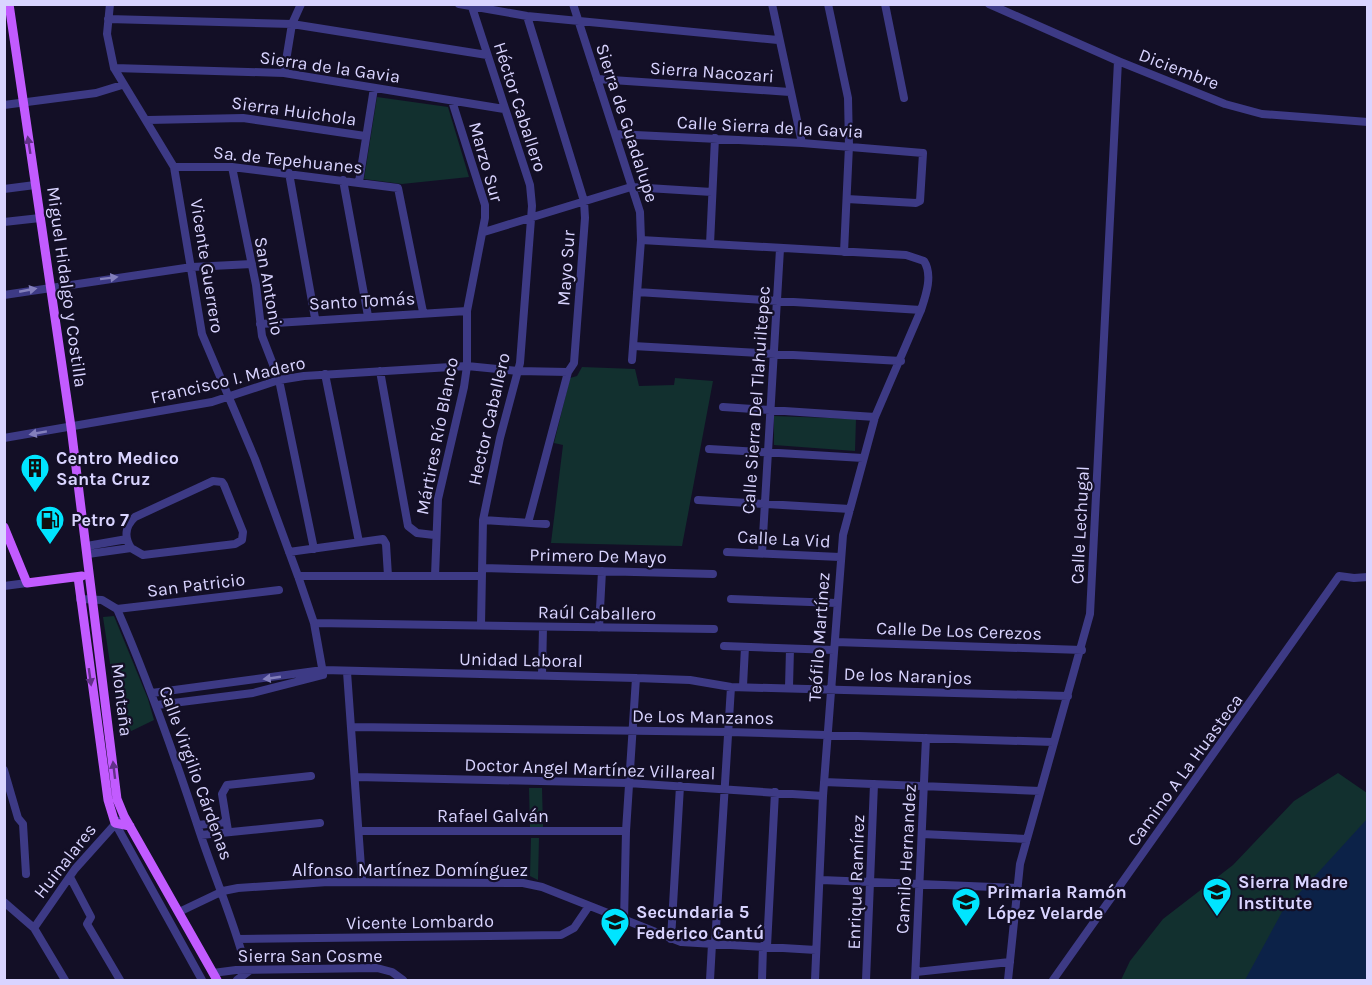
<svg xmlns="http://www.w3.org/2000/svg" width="1372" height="985" viewBox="0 0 1372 985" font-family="Karla,sans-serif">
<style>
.green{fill:#12302f}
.water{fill:#0c2248}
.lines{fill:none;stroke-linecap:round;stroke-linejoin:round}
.minor{stroke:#3d3a85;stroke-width:8}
.major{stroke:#c25bff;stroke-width:9}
.oneway{fill:#623188}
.oneway2{fill:#837fbc}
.labels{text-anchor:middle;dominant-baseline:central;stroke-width:4.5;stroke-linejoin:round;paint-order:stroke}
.street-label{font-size:18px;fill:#d9d4ff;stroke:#130f26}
.poi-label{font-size:18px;font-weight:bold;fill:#d9d4ff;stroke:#130f26;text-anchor:start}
</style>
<rect width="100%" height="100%" fill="#130f26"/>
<path class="green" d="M377 97 448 107 469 177 402 184 364 179Z
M582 367 635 369 639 386 674 385 675 378 713 381 682 546 551 543 563 445 554 443 570 378 577 376Z
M774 416 856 419 855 451 774 445Z
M114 616 148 699 154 720 121 736 103 617Z
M1338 773 1367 793V980H1121L1130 961 1163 919 1233 865 1294 801Z
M529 788H542L543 827H530Z
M531 838H539L538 880 530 876Z"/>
<path class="water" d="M1367 819V980H1245L1282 912Z"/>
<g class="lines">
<path class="minor" d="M110 4 107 34 114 68 174 167 202 334 255 459 298 576 314 623 323 673
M459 4 527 16 778 40
M471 4 530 185 532 206 520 363 500 438 483 520 481 625
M573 4 640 212 641 240 632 360
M772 4 802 143
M828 4 848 98 849 146 844 252
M885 4 904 98
M989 4 1118 61 1225 104 1262 114 1368 122
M527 16 584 201 585 218 574 363 568 372 528 523
M108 19 292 24 487 55
M114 68 284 73 504 109
M284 73 292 24 301 4
M597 79 790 92
M4 105 96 93 122 85
M148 120 243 118 365 136
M615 134 802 143 923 153 920 201 916 203 847 199
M174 167H232L398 188 423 312
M232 167 256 285 262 336 279 380 314 549
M289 173 315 318
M343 180 368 316
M359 182 374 88
M4 189 35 185
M4 222 40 218
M484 232 631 187 712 192
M641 240 906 255 924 261C933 275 926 295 921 310L875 417 843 535 823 796 815 980
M710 244 715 138
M637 292 921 310
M4 295 192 267 252 264
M260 324 467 311
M633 346 901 361
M380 371 408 526 417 533 434 535
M325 374 359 542
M723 407 875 417
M4 438 212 402 279 380 304 376 467 366 518 371 568 372
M709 449 863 458
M213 481 222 482 224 485 243 532 242 540 235 544 143 555 131 548C124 537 125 526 135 517Z
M698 500 850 509
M483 520 546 524
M87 546 127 539
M289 552 383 539 386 544 388 576
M727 552 840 557
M762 553 780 249
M88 554 131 548
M482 568 713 574
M298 576H481
M435 576 438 499 464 387 467 366V311L485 218V205L452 101
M4 586 27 583
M80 599 102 600 117 609C149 682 175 757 200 833 213 872 229 910 241 950
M731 599 837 603
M117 609 279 590
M314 623 714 629
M599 628 602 571
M835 642 1082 650
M724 646 834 650
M347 672 362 881
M542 675 543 627
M743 686 745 647
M789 687 790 649
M152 693 323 670 636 678 690 680 731 687 1068 696
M157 705 253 693 323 675
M352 727 729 732 1053 742
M4 770 18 818 23 824 26 874
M356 777 628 783 823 796
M824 782 1040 791
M115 823 202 980
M198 825 226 822
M228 831 222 794 227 785 311 776
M360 831H626
M922 834 1027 839
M201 835 320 823
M70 877 91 917 87 924 120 980
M821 880 1018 888
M4 902 34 928 65 980
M179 912 223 891 238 888 328 882 523 883 542 887 681 942 816 950
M624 921 626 831 636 678
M34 928 75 869 118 821
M238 939 561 935 574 928 589 906
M671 939 680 786
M715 944 731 687
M767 946 775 792
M916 972 1010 962
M213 973 236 970 377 968 392 972 403 980
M237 980 249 971
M710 980 712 944
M762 980 763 946
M866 980 874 784
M915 980 926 738
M1008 980 1020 864 1090 614 1118 61
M1053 980 1339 576 1354 578 1368 577"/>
<path class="major" d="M9 4 71 427 117 799 124 816 217 980
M4 527 27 583 82 576
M78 577 108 800 115 823 130 826"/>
</g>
<defs><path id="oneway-solid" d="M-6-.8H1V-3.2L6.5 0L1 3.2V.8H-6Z" transform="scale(1.5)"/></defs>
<g class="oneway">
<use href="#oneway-solid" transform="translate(29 145) rotate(-99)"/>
<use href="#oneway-solid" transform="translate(90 677) rotate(82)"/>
<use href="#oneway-solid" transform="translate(114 770) rotate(-97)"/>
</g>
<g class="oneway2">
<use href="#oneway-solid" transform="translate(109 278) rotate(-7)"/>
<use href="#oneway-solid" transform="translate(28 290) rotate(-11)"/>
<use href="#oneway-solid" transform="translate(38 433) rotate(170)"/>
<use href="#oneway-solid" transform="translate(272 678) rotate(172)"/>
</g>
<defs>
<g id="building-pin" transform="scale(1.5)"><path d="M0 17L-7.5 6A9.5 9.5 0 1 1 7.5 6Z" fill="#00e5ff" stroke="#130f26"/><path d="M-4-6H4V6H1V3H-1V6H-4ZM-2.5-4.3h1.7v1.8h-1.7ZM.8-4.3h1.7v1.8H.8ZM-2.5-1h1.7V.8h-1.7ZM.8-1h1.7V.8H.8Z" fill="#111"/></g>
<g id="fuel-pin" transform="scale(1.5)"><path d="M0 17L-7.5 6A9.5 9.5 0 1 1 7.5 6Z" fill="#00e5ff" stroke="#130f26"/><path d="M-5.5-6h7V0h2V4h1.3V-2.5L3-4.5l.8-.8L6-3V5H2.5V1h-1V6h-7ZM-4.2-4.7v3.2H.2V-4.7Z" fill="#111"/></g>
<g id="school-pin" transform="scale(1.5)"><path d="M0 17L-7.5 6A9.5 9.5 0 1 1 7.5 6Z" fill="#00e5ff" stroke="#130f26"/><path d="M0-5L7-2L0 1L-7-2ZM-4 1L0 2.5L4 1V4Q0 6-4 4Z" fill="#111"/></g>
</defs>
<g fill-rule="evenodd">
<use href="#building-pin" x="35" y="468"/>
<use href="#fuel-pin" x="50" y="520"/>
<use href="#school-pin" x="1217" y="892"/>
<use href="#school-pin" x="966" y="902"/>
<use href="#school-pin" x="615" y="922"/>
</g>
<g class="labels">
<g class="street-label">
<text transform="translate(330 67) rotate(8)">Sierra de la Gavia</text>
<text transform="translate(1179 69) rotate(21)">Diciembre</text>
<text transform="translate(712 72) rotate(4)">Sierra Nacozari</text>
<text transform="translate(520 107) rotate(72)">Héctor Caballero</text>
<text transform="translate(294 111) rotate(8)">Sierra Huichola</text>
<text transform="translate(627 123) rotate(72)">Sierra de Guadalupe</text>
<text transform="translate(770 127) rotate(3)">Calle Sierra de la Gavia</text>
<text transform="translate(288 160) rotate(6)">Sa. de Tepehuanes</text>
<text transform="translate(486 162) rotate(74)">Marzo Sur</text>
<text transform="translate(207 266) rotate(81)">Vicente Guerrero</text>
<text transform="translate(566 268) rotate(-86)">Mayo Sur</text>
<text transform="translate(269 286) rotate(80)">San Antonio</text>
<text transform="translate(67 287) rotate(82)">Miguel Hidalgo y Costilla</text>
<text transform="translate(362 301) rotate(-3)">Santo Tomás</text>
<text transform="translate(228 380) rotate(-13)">Francisco I. Madero</text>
<text transform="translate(756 400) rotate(-86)">Calle Sierra Del Tlahuiltepec</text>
<text transform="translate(489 419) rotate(-77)">Hector Caballero</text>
<text transform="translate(437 436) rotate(-79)">Mártires Río Blanco</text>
<text transform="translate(1080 525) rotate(-87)">Calle Lechugal</text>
<text transform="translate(784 539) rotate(3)">Calle La Vid</text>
<text transform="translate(598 556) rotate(1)">Primero De Mayo</text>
<text transform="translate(196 585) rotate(-7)">San Patricio</text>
<text transform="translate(597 613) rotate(1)">Raúl Caballero</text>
<text transform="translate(959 631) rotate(2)">Calle De Los Cerezos</text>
<text transform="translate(819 637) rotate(-86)">Teófilo Martínez</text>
<text transform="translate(521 660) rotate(1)">Unidad Laboral</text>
<text transform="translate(908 676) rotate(2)">De los Naranjos</text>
<text transform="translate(122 700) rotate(83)">Montaña</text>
<text transform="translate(703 717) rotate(1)">De Los Manzanos</text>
<text transform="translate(590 769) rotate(2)">Doctor Angel Martínez Villareal</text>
<text transform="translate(1185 770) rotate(-54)">Camino A La Huasteca</text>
<text transform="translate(196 773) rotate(70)">Calle Virgilio Cárdenas</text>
<text x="493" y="816">Rafael Galván</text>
<text transform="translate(906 859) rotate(-87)">Camilo Hernandez</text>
<text transform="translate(65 861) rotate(-52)">Huinalares</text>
<text x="410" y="870">Alfonso Martínez Domínguez</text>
<text transform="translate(856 882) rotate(-88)">Enrique Ramírez</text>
<text transform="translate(420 922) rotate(-1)">Vicente Lombardo</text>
<text x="310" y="956">Sierra San Cosme</text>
</g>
<g class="poi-label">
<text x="56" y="458">Centro Medico<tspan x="56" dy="21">Santa Cruz</tspan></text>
<text x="71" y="520">Petro 7</text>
<text x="1238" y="882">Sierra Madre<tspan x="1238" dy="21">Institute</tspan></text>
<text x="987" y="892">Primaria Ramón<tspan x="987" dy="21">López Velarde</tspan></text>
<text x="636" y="912">Secundaria 5<tspan x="636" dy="21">Federico Cantú</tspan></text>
</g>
</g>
<rect width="1372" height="985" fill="none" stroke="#d9d4ff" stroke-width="12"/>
</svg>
